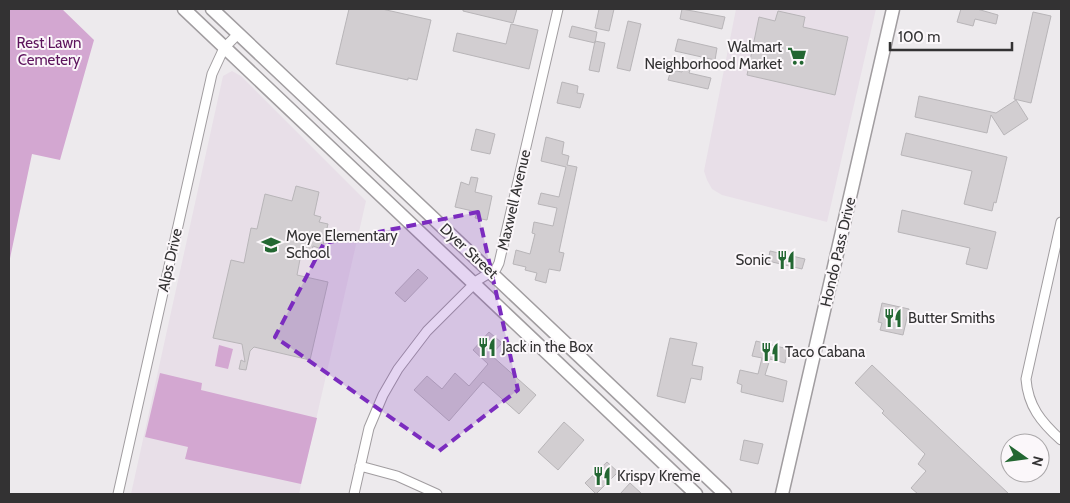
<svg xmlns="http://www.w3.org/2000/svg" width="1070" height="503" viewBox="0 0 1070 503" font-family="Cabin,sans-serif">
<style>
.built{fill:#e8dfe8}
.green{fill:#d3a7d1}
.building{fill:#d2ced1;stroke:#b8b5b8}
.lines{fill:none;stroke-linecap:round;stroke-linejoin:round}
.minor-casing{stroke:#a19da0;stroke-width:11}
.secondary-casing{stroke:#a19da0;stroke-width:15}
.minor{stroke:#fff;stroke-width:9}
.secondary{stroke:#fff;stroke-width:12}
.marked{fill:#7b2cbf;fill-opacity:0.2;stroke:#7b2cbf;stroke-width:4;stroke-dasharray:10 6;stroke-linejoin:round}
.labels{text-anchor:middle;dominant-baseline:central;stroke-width:4;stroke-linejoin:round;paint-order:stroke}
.park-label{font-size:15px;fill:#5d145d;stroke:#fbf7fa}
.poi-label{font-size:15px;fill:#333233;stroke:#fbf7fa;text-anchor:start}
.street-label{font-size:15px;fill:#333233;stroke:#fbf7fa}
</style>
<rect width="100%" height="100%" fill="#edeaed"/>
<path class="built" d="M736 9H876L827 222 722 195 712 189 707 180 704 171Z
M232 71 241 76 366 201 299 494H131L223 76Z"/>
<path class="green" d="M9 9H62L94 40 60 160 32 154 9 263Z
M219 345 233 349 228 369 215 366Z
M160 373 202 383 201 390 317 418 301 484 185 459 188 447 145 437Z"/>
<path class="building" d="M349 9H382L431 20 417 80 408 78V80L336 64Z
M463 9H517L513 23 463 11Z
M599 9H614L609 31 595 28Z
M682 9 725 17 722 29 680 19Z
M961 9H977L998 15 996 24 975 19 973 26 957 22Z
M778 11 805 17 803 27 848 37 835 95 747 75 759 17 775 21Z
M1033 12 1051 16 1031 103 1014 99Z
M628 21 641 24 630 71 617 68Z
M511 24 538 30 529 69 453 51 457 33 506 44Z
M572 26 597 32 595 43 569 37Z
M678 39 717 48 715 60 675 51Z
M595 41 605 43 599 72 589 70Z
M683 68 690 70 689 73 711 78 708 89 668 80 671 70 682 72Z
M562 82 578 86 577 93 584 94 580 108 557 103Z
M919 96 996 113 1016 100 1028 119 1004 135 991 115 987 133 915 117Z
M476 129 495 134 490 154 471 150Z
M906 133 1007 157 996 203 994 202 992 211 964 204 972 171 901 155Z
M546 137 564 142 562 154 569 156 567 165 577 167 559 252 564 253 560 271 549 269 546 283 535 280 537 273 525 270 526 267 513 264 516 250 530 254 535 234 532 233 534 222 553 226 557 208 538 204 541 193 559 197 566 167 541 161Z
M471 177 478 178 475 192 492 196 487 220 475 218 477 212 455 207 461 182 469 185Z
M296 186 319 192 314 215 321 217 319 222 328 224 322 249 313 246 311 256 301 254 297 275 328 282 310 360 254 347 250 351 246 370 239 369 241 360 245 362 242 344 213 338 231 260 244 263 251 228 257 229 265 194 292 201Z
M902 210 996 232 987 269 966 264 970 248 898 232Z
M770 251 805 259 802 269 768 261Z
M418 269 428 278 405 302 395 293Z
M882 303 909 309 903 335 880 330 882 323 878 322Z
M489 332 502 343 491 355 536 395 519 414 483 382 449 421 414 390 427 376 442 389 455 373 469 386 488 364 473 350Z
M670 338 697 343 692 365 703 367 701 380 691 378 685 403 657 396Z
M756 341 788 349 785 363 770 359 765 375 787 381 783 402 741 392 742 385 737 383 740 370 758 374 762 358 752 356Z
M872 365 1009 494H918L911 488 926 471 918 464 925 454 882 413 884 411 855 383Z
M564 422 584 440 558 470 538 452Z
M744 440 763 444 758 464 740 460Z
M607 462 618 472 596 494 585 483Z
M630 483 642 494H620Z"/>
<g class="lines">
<g class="minor-casing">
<path id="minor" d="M1061 222 1026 379C1028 406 1041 422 1061 440
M360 466 397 476 437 494
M118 494 212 74 224 48 238 34
M354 494 369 428 383 395 398 369 427 331 478 280 496 269 499 263 558 9"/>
</g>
<g class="secondary-casing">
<path id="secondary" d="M184 9 696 494
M212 9 725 494
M782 494 893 9"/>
</g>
<use href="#minor" class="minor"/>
<use href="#secondary" class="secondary"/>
</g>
<path class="marked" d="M478 212 518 390 439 451 275 337 324 243Z"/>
<defs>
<g id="supermarket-bare" transform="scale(1.5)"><path d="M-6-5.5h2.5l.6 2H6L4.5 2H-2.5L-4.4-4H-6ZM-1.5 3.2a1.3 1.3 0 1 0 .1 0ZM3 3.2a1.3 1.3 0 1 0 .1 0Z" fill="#236732" stroke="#fbf7fa" stroke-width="2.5" paint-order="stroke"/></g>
<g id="school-bare" transform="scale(1.5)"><path d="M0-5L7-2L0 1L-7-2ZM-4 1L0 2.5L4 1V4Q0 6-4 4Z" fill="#236732" stroke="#fbf7fa" stroke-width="2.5" paint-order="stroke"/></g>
<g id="restaurant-bare" transform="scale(1.5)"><path d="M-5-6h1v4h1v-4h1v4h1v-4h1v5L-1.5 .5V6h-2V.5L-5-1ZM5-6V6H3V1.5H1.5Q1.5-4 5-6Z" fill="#236732" stroke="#fbf7fa" stroke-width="2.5" paint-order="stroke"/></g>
</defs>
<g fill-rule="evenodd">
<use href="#supermarket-bare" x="797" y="56"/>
<use href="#school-bare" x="271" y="245"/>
<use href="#restaurant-bare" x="786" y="260"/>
<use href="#restaurant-bare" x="893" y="318"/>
<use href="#restaurant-bare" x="487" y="347"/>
<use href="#restaurant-bare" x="770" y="352"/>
<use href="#restaurant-bare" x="602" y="476"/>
</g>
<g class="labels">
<g class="park-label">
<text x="49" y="43">Rest Lawn<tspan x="49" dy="17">Cemetery</tspan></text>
</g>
<g class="poi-label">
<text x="782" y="47" text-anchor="end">Walmart<tspan x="782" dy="17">Neighborhood Market</tspan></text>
<text x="286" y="236">Moye Elementary<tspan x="286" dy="17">School</tspan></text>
<text x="771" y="260" text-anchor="end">Sonic</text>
<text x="908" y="318">Butter Smiths</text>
<text x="502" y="347">Jack in the Box</text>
<text x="785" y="352">Taco Cabana</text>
<text x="617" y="476">Krispy Kreme</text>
</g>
<g class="street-label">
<text transform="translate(514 200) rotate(-77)">Maxwell Avenue</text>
<text transform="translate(469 251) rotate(43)">Dyer Street</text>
<text transform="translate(838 252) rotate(-77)">Hondo Pass Drive</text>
<text transform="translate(170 260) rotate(-77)">Alps Drive</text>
</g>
</g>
<rect width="1070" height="503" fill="none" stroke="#333233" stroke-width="20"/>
<g transform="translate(1025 458) rotate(104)"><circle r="24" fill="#fbf7fa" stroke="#aba8aa"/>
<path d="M0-4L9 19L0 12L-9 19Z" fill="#236732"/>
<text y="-8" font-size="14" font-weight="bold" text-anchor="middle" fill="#333233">N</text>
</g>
<path d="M890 42v8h122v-8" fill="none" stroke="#333233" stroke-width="2.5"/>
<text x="898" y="42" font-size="15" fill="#333233" stroke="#fbf7fa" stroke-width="4" paint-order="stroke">100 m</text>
</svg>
